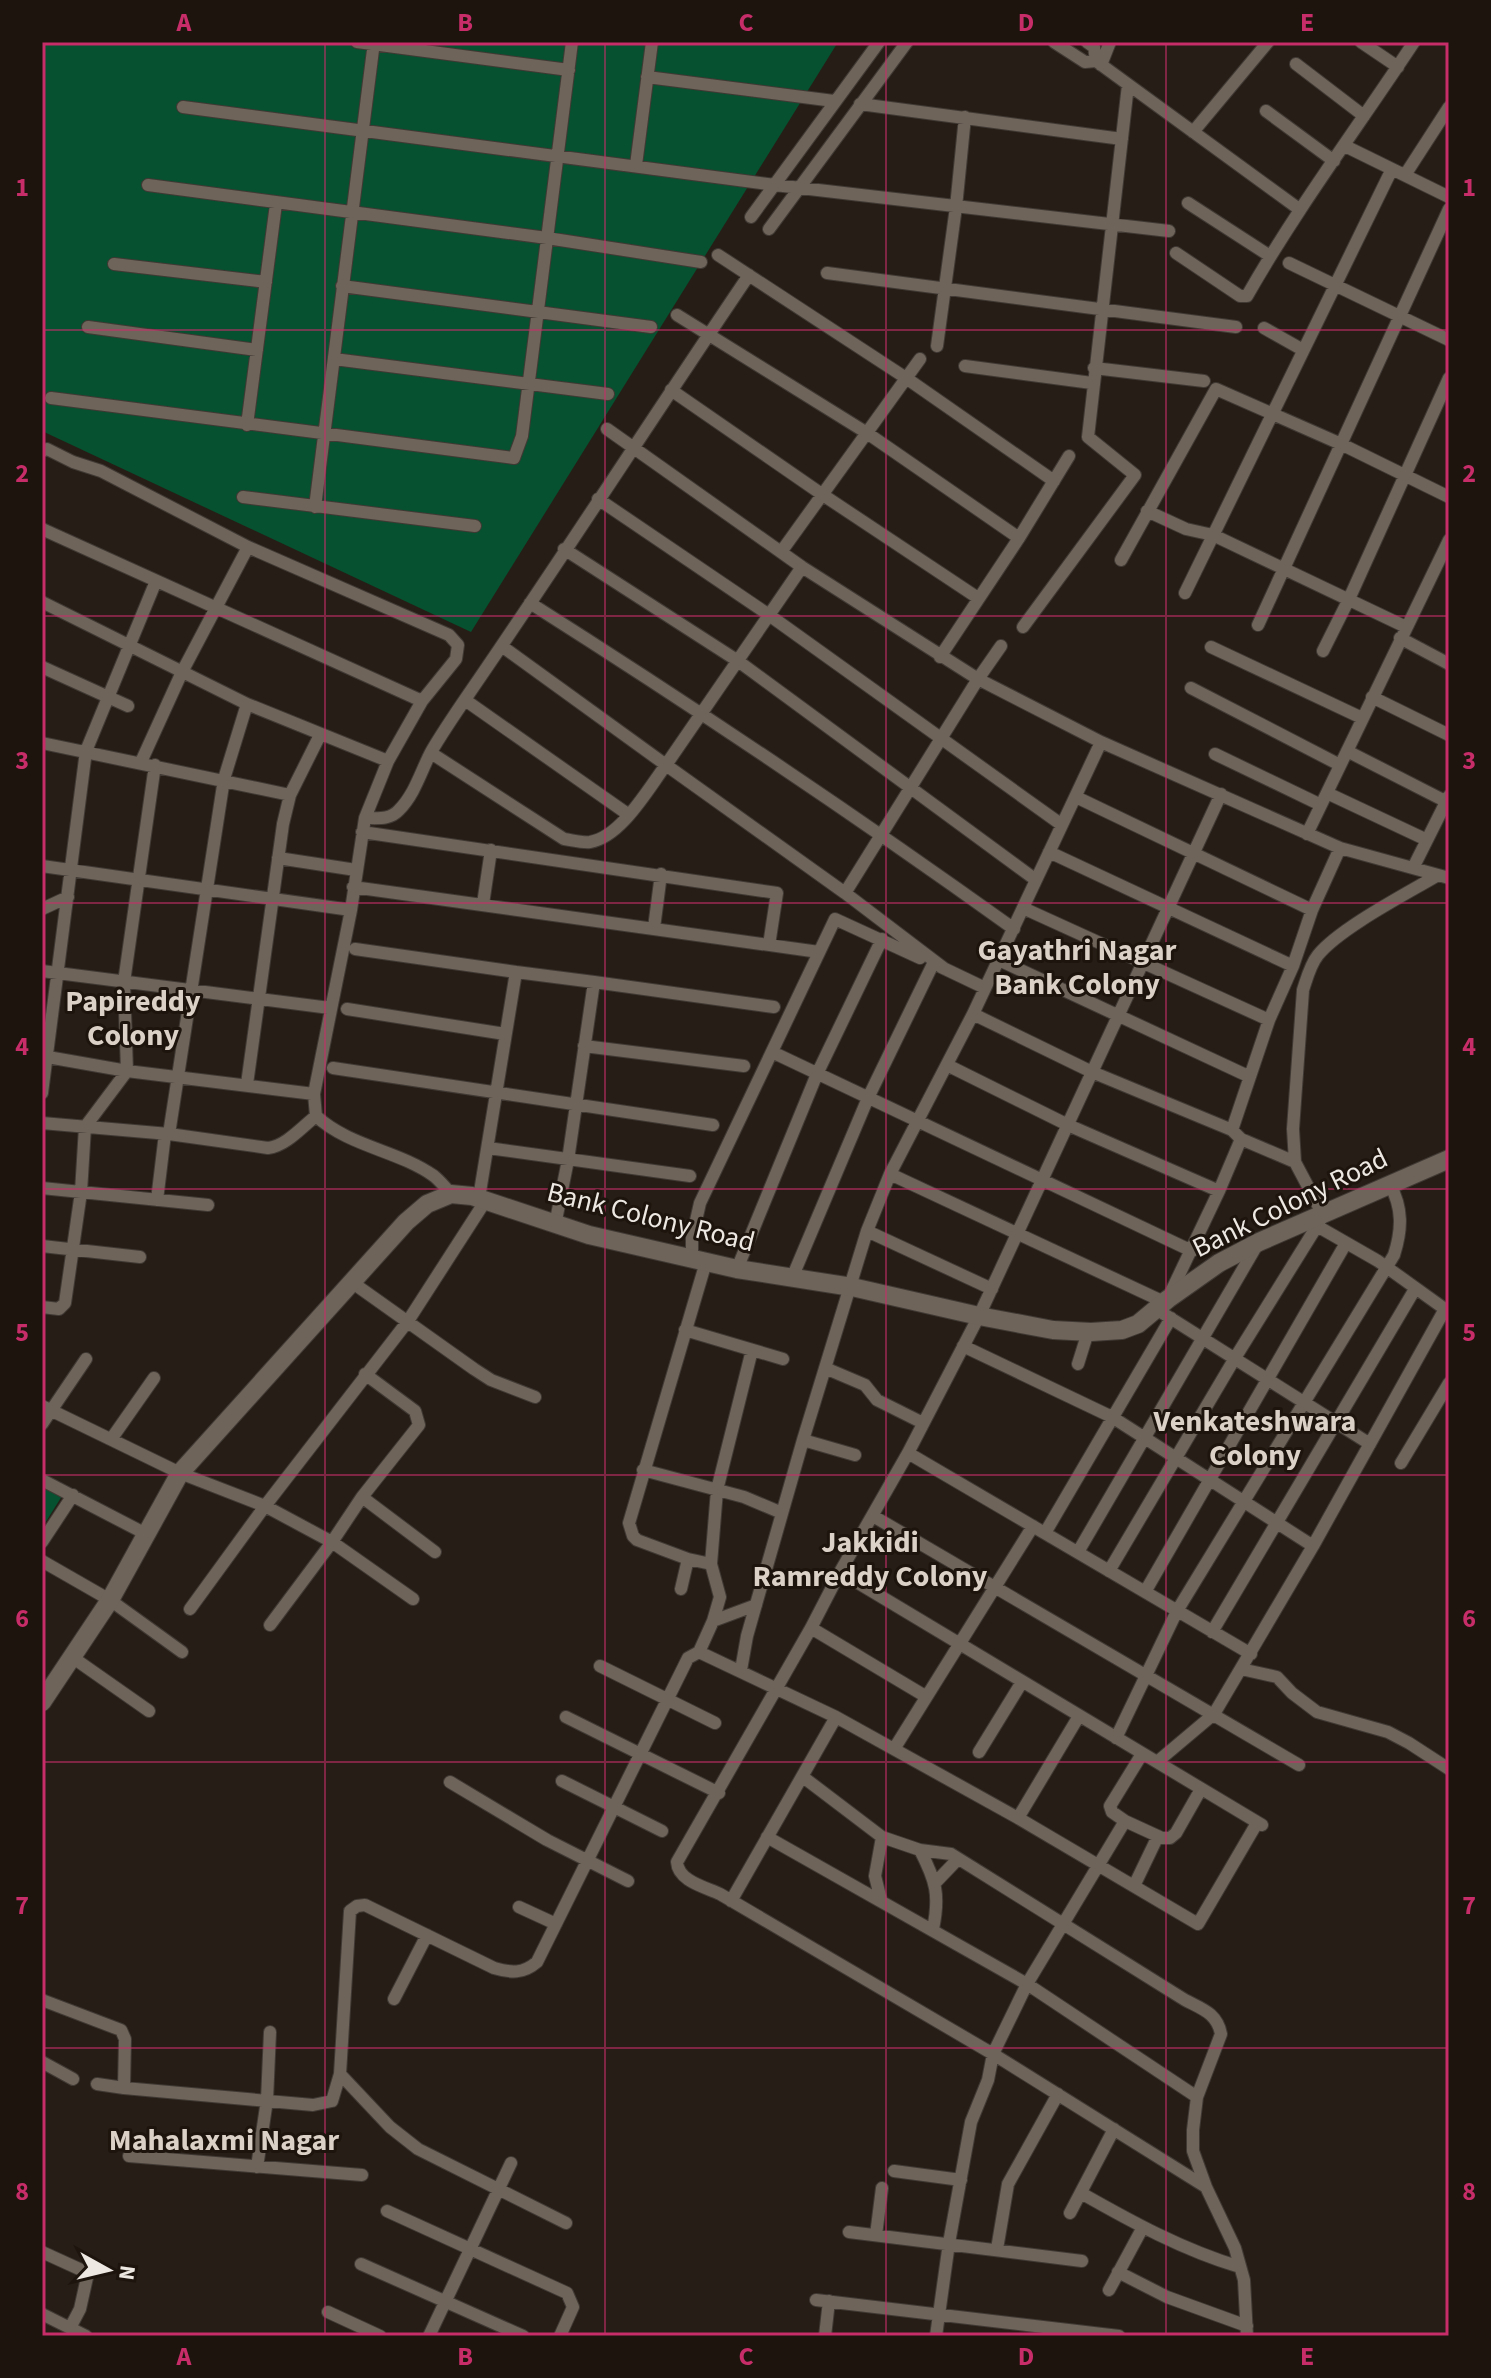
<svg xmlns="http://www.w3.org/2000/svg" width="1491" height="2378" viewBox="0 0 1491 2378" font-family="'Source Sans 3',sans-serif">
<style>
.green{fill:#06512f}
.lines{fill:none;stroke-linecap:round;stroke-linejoin:round}
.street-casing{stroke:#403934;stroke-width:14}
.secondary-casing{stroke:#403934;stroke-width:20}
.street{stroke:#6e645a;stroke-width:12}
.secondary{stroke:#6e645a;stroke-width:18}
.grid{fill:none;stroke:#c62d69;stroke-width:2;stroke-opacity:0.55}
.labels{text-anchor:middle;dominant-baseline:central;stroke-width:6;stroke-linejoin:round;paint-order:stroke}
.street-label{font-size:28px;fill:#eee8e3;stroke:#1d150d}
.neighbourhood-label{font-size:30px;font-weight:bold;fill:#dcd1c6;stroke:#1d150d}
.neatline{fill:none;stroke:#c62d69;stroke-width:3}
.grid-label{font-size:26px;text-anchor:middle;font-weight:bold;fill:#c62d69}
</style>
<rect width="100%" height="100%" fill="#261e16"/>
<path class="green" d="M42 42H838L471 632 42 431Z
M42 1486 62 1496 42 1528Z"/>
<g class="lines">
<g class="street-casing">
<path id="street" d="M357 42 569 70
M1054 42 1085 62 1096 61 1299 209
M1087 42 1094 47 1096 61
M1361 42 1398 67
M1296 64 1364 116
M1101 65 1110 42
M647 77 834 101
M860 104 1122 139
M183 107 775 185 1169 231
M1266 111 1334 161
M1193 132 1268 42
M1345 146 1449 197
M636 165 652 42
M1405 175 1449 107
M148 185 547 238 701 262
M1188 203 1270 256
M751 217 879 42
M769 229 907 42
M1176 253 1240 296H1247C1297 208 1358 127 1414 42
M718 255 906 378 1054 481
M1289 263 1449 340
M114 264 266 282
M827 273 1236 327
M342 286 651 327
M677 315 867 433 1019 538
M88 327 257 350
M1264 328 1303 350
M937 346 956 207 965 117
M334 359 608 394
M965 366 1092 383
M1094 368 1204 381
M671 390 823 495 978 598
M51 398 514 458 522 436 572 42
M247 425 276 204
M607 429 802 567 978 679 1101 742 1340 848 1449 878
M42 451 47 449 73 462 101 471 248 547 449 635 458 645 456 659 422 701 388 761 365 818 351 910 314 1094 316 1116C350 1147 397 1150 434 1176 440 1181 446 1188 451 1194
M243 497 475 526
M598 499 769 615 1062 825
M315 507 374 42
M1147 511 1186 529 1213 535 1406 627
M42 529 422 701
M564 549 738 661 1036 880
M781 552 920 359
M1121 560 1216 389 1341 444 1449 497
M1185 593 1392 169
M42 602 247 704 388 761
M530 603C694 707 855 815 1014 929
M1258 625 1449 209
M1023 627 1135 475 1088 437 1128 85
M1400 638 1449 664
M503 647 666 765 802 567
M1211 647 1362 718
M1323 651 1349 599 1449 378
M940 657 1019 538 1069 456
M42 667 128 706
M1191 688 1340 765
M1372 697 1449 735
M465 700 629 815
M42 743 290 795
M1347 751 1449 803
M431 753 564 839C572 840 582 843 590 842 621 837 648 789 666 765L845 893 945 969
M1215 754 1321 805
M141 762 182 672 248 547
M1327 793 1427 840
M1076 797 1312 910
M365 818C378 818 390 820 399 810 415 794 421 771 431 752 442 733 455 714 468 695 563 557 654 415 749 275
M362 832 777 893 769 945
M1307 834 1449 540
M1049 852 1293 966
M278 858 356 870
M42 866 351 910
M1413 868 1449 796
M1438 875C1406 894 1340 928 1318 955 1310 965 1307 978 1303 990L1293 1129 1295 1162 1323 1215 1317 1226 1378 1261 1449 1312
M353 887 819 952
M845 893 978 679 1001 646
M483 904 491 850
M1023 908 1269 1020
M42 909 68 897
M654 928 661 874
M355 949 516 972
M999 960 1248 1076
M941 967 985 988
M42 971 330 1008
M594 982 774 1007
M347 1009 505 1034
M973 1014 1092 1072 1232 1130 1241 1139 1295 1162
M584 1046 744 1066
M772 1052 1192 1251
M42 1056 127 1071 314 1094
M947 1065 1068 1125 1219 1191
M333 1068 713 1125
M247 1084 283 824 290 795 320 735
M42 1093 86 751 156 581
M42 1123 169 1134 268 1148C286 1146 302 1127 316 1116
M1232 1130 1269 1020 1293 966 1312 910 1340 848
M169 1134 224 779 247 704
M488 1148 690 1176
M890 1174 1164 1302
M42 1188 208 1205
M479 1198 516 972 594 982 568 1160 555 1225
M157 1200 165 1134
M867 1231 992 1289
M42 1246 140 1257
M692 1258V1238L700 1203 835 919 920 958
M706 1262 629 1523 633 1536 637 1540 688 1559 711 1564
M737 1269 817 1074 882 939
M792 1278 868 1098 933 964
M353 1283 474 1369 491 1380 535 1397
M1169 1296 1219 1191 1241 1139
M42 1307 59 1309 65 1303 81 1192 85 1127 127 1071 124 982 155 765
M1156 1309 1370 1444
M685 1330 783 1359
M963 1346 1112 1417 1313 1546
M1078 1364 1088 1332
M825 1368 865 1385 877 1400 923 1423
M42 1406 180 1473 265 1506 332 1542 362 1497 419 1425 415 1411 365 1374
M42 1424 86 1359
M112 1438 154 1378
M803 1440 855 1455
M908 1453 1251 1654
M1401 1463 1449 1383
M643 1470 744 1497 782 1513
M42 1480 146 1534
M362 1497 435 1552
M873 1516 1299 1765
M1045 1533 1171 1318
M42 1542 73 1495
M1078 1552 1257 1245
M42 1561 110 1600 182 1652
M1109 1571 1235 1358 1317 1226
M840 1572 1262 1825
M681 1589 688 1559
M1145 1592 1346 1243
M190 1609 265 1506 408 1321 486 1200
M713 1621 756 1605
M270 1625 332 1542 413 1599
M811 1628 925 1696
M1212 1632 1415 1289
M699 1652 713 1621 720 1597 711 1564 717 1490 752 1350
M72 1657 149 1711
M600 1666 715 1723
M1241 1669 1277 1677 1292 1693 1317 1712 1388 1732 1409 1743 1449 1769
M741 1670 747 1636 803 1440 867 1231 890 1174 973 1014 1101 742
M566 1717 719 1793
M1116 1738 1177 1611 1394 1255C1402 1230 1403 1208 1390 1185
M894 1749 1033 1526
M979 1752 1022 1682
M1157 1762 1214 1714 1313 1546 1445 1309
M803 1777 882 1837 920 1850 951 1854 1185 2000C1202 2009 1217 2013 1221 2034L1197 2097 1193 2130V2151L1206 2187 1235 2248 1244 2280 1247 2336
M562 1781 662 1831
M450 1782 547 1840 628 1881
M1018 1818 1079 1716
M1125 1821 1162 1838H1170L1176 1833 1201 1789
M767 1837 1027 1984 1197 2097
M920 1850C936 1881 940 1895 933 1929
M935 1883 958 1859
M1134 1886 1158 1836
M881 1900 875 1876 882 1837
M731 1901 836 1717
M519 1907 556 1924
M394 1999 427 1935
M42 2000 121 2030 125 2039 124 2088 313 2105 332 2101 340 2074 350 1911 357 1906 365 1905 494 1968C511 1973 523 1974 537 1962L688 1658 699 1652 836 1717 1018 1818 1198 1924 1257 1823
M42 2062 73 2079
M340 2074 390 2127 418 2149 566 2223
M97 2084 124 2088
M129 2156 362 2175
M257 2167 267 2100 270 2032
M894 2171 961 2180
M1206 2187 993 2054 720 1894C705 1887 678 1881 677 1862L811 1628 840 1572 908 1453 979 1316 1221 794
M1081 2193C1132 2222 1183 2250 1240 2267
M387 2211 567 2293 573 2307 560 2336
M1070 2213 1114 2129
M849 2232 1082 2261
M876 2235 882 2188
M997 2249 1008 2184 1058 2094
M42 2252 88 2273 80 2309 70 2328
M361 2264 523 2336
M1118 2272 1167 2297 1247 2326
M1109 2290 1143 2227
M816 2300 1119 2336
M328 2312 380 2336
M42 2314 86 2336
M429 2336 511 2163
M825 2336 829 2301
M936 2336 949 2243 971 2122 988 2080 993 2054 1027 1984 1125 1821 1112 1812 1110 1806 1142 1754"/>
</g>
<g class="secondary-casing">
<path id="secondary" d="M42 1702 110 1600 180 1473 406 1222 427 1204 451 1194 472 1196 589 1235 737 1269 852 1287 979 1316 1053 1330 1091 1332 1122 1330 1138 1324 1168 1299 1219 1263 1259 1242 1449 1159"/>
</g>
<use href="#street" class="street"/>
<use href="#secondary" class="secondary"/>
</g>
<path class="grid" d="M325 42V2336M605 42V2336M886 42V2336M1166 42V2336M42 330H1449M42 616H1449M42 903H1449M42 1189H1449M42 1475H1449M42 1762H1449M42 2048H1449"/>
<g class="labels">
<g class="street-label">
<text transform="translate(1290 1203) rotate(-26)">Bank Colony Road</text>
<text transform="translate(651 1217) rotate(14)">Bank Colony Road</text>
</g>
<g class="neighbourhood-label">
<text x="1077" y="950">Gayathri Nagar<tspan x="1077" dy="34">Bank Colony</tspan></text>
<text x="133" y="1001">Papireddy<tspan x="133" dy="34">Colony</tspan></text>
<text x="1255" y="1421">Venkateshwara<tspan x="1255" dy="34">Colony</tspan></text>
<text x="870" y="1542">Jakkidi<tspan x="870" dy="34">Ramreddy Colony</tspan></text>
<text x="224" y="2140">Mahalaxmi Nagar</text>
</g>
</g>
<rect width="1491" height="2378" fill="none" stroke="#1d150d" stroke-width="88"/>
<g transform="translate(108 2270) rotate(98)" stroke="#1d150d" stroke-width="6" paint-order="stroke">
<path d="M0-6L14 30L0 20L-14 30Z" fill="#eee8e3"/>
<text y="-12" font-size="22" font-weight="bold" text-anchor="middle" fill="#eee8e3">N</text>
</g>
<rect x="44" y="44" width="1403" height="2290" class="neatline"/>
<g class="grid-label">
<text x="184" y="31">A</text>
<text x="465" y="31">B</text>
<text x="746" y="31">C</text>
<text x="1026" y="31">D</text>
<text x="1307" y="31">E</text>
<text x="22" y="196">1</text>
<text x="1469" y="196">1</text>
<text x="22" y="482">2</text>
<text x="1469" y="482">2</text>
<text x="22" y="769">3</text>
<text x="1469" y="769">3</text>
<text x="22" y="1055">4</text>
<text x="1469" y="1055">4</text>
<text x="22" y="1341">5</text>
<text x="1469" y="1341">5</text>
<text x="22" y="1627">6</text>
<text x="1469" y="1627">6</text>
<text x="22" y="1914">7</text>
<text x="1469" y="1914">7</text>
<text x="22" y="2200">8</text>
<text x="1469" y="2200">8</text>
<text x="184" y="2365">A</text>
<text x="465" y="2365">B</text>
<text x="746" y="2365">C</text>
<text x="1026" y="2365">D</text>
<text x="1307" y="2365">E</text>
</g>
</svg>
